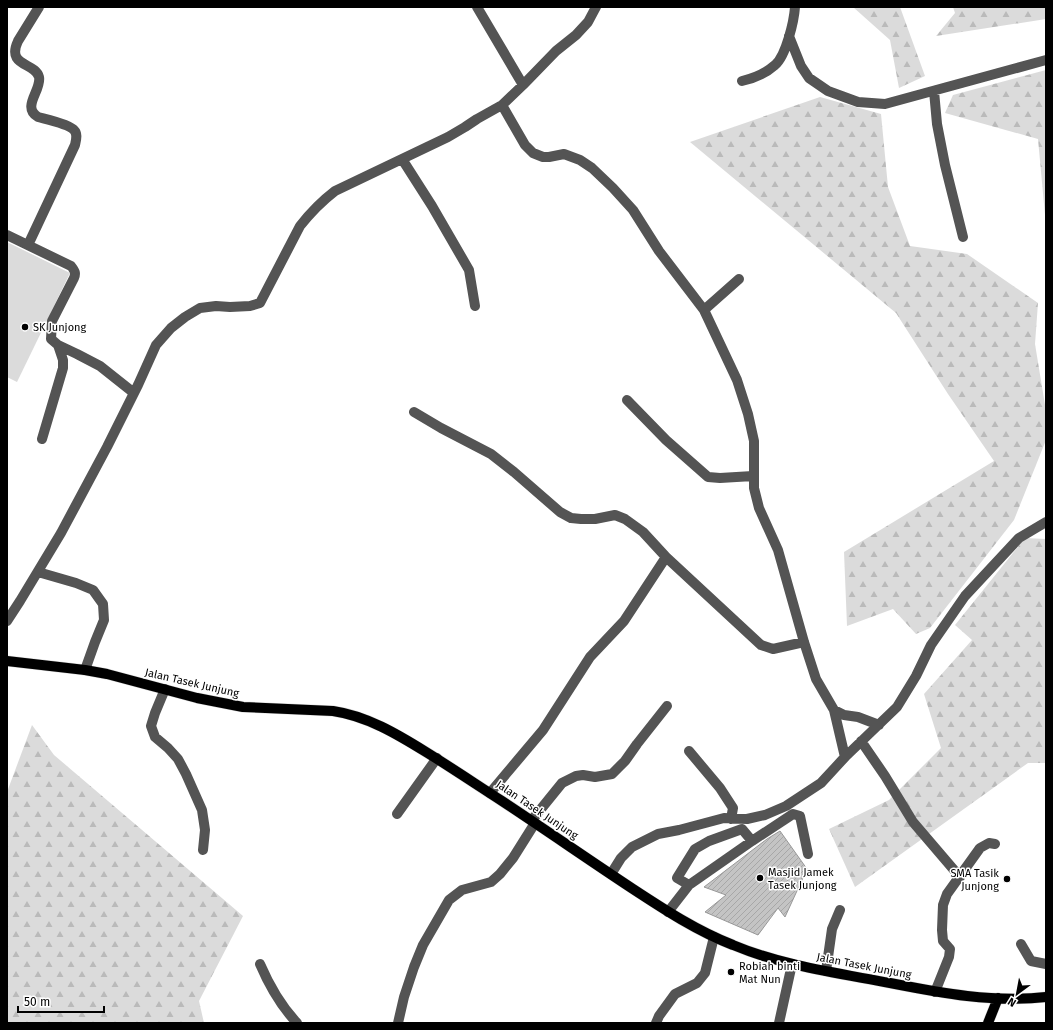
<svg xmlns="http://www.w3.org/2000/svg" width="1053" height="1030" viewBox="0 0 1053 1030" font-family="'Fira Sans',sans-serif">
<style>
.forest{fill:url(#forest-firs)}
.pitch{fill:#dbdbdb}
.building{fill:url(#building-hatch);stroke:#989898}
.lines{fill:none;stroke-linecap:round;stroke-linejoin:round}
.major-casing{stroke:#dbdbdb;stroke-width:11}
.minor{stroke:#545454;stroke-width:10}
.major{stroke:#000;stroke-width:10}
.poi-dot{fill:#000;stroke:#fff;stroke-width:1.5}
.labels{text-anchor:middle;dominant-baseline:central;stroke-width:3;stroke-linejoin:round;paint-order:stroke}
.poi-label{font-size:11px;fill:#000;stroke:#fff;text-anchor:start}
.street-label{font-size:11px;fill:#000;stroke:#fff}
</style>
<defs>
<pattern id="forest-firs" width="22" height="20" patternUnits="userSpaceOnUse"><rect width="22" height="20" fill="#dbdbdb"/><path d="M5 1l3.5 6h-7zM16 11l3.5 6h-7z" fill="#bababa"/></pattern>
<pattern id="building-hatch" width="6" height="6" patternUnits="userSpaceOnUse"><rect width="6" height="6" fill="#c4c4c4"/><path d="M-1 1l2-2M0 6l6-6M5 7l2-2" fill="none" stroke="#a7a7a7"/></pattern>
</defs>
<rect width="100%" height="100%" fill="#fff"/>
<path class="forest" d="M853 7H900L925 76 899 88 890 40Z
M953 7H1046V19L936 36 955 13Z
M1046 70V226L1038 139 945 113 953 95Z
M820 97 881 114 888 187 910 246 967 254 1038 303 1035 344 1046 411V440L1014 520 930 628 916 634 893 609 847 626 844 552 994 461 948 394 896 313 690 142Z
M1025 538 1046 539V763H1028L855 887 829 829 889 800 941 748 924 694 972 640 955 625Z
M32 725 54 755 243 916 199 1001 204 1023H7V792Z"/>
<path class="pitch" d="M7 242 70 273 17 382 7 377Z"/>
<path class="building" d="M780 831 807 869 785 917 778 908 758 935 705 912 726 895 704 887 767 839Z"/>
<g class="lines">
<g class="major-casing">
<path id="major" d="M7 661 85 670 107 674 197 698 243 707 333 711C367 716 397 734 426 752 452 768 477 785 502 801 546 830 589 860 633 889 665 910 697 931 733 945 783 966 837 973 890 983 941 993 993 1003 1046 997
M988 1023 998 998"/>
</g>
<path class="minor" d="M477 7 523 85
M789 36 801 66 809 78 828 91 858 102 885 104 1046 60
M742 81C755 78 765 74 775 65 786 56 794 21 795 7
M934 91 937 124 945 165 963 237
M502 105 525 145 533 153 543 157H549L564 154 580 160 592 168 613 188 633 210 659 251 704 310 737 380 748 414 754 441V488L759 508 778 550 804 642 816 679 834 710 844 715 858 717 879 725
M402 159 432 206 469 270 475 306
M7 235 71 266C75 271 76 273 74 278L52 321 51 339 58 345 77 354 100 366 134 393
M28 245 75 145C76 140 78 134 74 130 69 124 45 119 38 117 21 107 42 90 39 77 35 62 6 67 18 41L39 7
M704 310 739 279
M627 400 666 440 708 477 720 478 753 476
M414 412 441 428 491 454 514 472 560 512 571 518 581 519H595L615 515 625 519 643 532 666 557
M42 439 63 368V360L58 345
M38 572 76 583 93 590 103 604 104 620 95 642 85 670
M7 621 20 601 61 533 107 447 138 385 156 345 171 328 185 317 200 308 216 306 230 307 250 306 260 303 300 226C311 212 322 201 335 191L448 137 465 127 477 119 502 105 523 85 556 51 576 35 588 22 596 7
M165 689 155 713 151 726 155 737 168 748 178 759 186 774 202 810 205 830 203 850
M834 710 845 757
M861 741 885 776 913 822 960 877
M689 751 720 788 733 808 731 819
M490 793 543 730 590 657 624 621 666 557 761 645 773 649 804 642
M397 814 437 758
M532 820 562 783 576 776 583 775 595 777 612 774 625 761 637 744 667 706
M611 874 621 858 632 847 658 834 679 830 724 818 747 819 765 815 786 806 821 783 845 757 897 707 916 676 931 645 965 596 1019 538 1046 522
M689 885 677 878 695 849 709 841 742 829 752 841
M668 912 689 885 752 841 793 814 800 816 808 854
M1021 944 1031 961 1046 964
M260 964C269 985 281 1006 297 1023
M826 971 832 929 840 910
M935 992 949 957 950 949 943 941 942 930 943 905 947 894 980 848 989 843 995 844
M398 1023 404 997 414 967 423 945 449 900 462 890 491 882 500 874 513 858 535 823
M656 1023 659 1016 675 994 697 983 705 973 714 937
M779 1023 792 964"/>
<use href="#major" class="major"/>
</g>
<g class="poi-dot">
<circle cx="25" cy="327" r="4"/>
<circle cx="760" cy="878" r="4"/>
<circle cx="1007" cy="879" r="4"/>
<circle cx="731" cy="972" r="4"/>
</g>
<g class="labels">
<g class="poi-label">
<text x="33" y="327">SK Junjong</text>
<text x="768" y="872">Masjid Jamek<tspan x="768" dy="13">Tasek Junjong</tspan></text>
<text x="999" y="873" text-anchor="end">SMA Tasik<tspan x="999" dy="13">Junjong</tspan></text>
<text x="739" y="966">Robiah binti<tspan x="739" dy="13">Mat Nun</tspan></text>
</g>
<g class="street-label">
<text transform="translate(192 683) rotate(13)">Jalan Tasek Junjung</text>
<text transform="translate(537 810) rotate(34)">Jalan Tasek Junjung</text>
<text transform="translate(864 966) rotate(11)">Jalan Tasek Junjung</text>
</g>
</g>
<rect width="1053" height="1030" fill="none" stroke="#000000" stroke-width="16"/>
<g transform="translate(1017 994) rotate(212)" stroke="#ffffff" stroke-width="3" paint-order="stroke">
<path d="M0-3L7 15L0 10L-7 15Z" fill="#000000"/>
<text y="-6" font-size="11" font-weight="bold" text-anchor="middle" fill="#000000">N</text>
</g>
<path d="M18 1006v6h86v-6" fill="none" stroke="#000000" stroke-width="2"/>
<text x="24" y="1006" font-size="12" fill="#000000" stroke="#ffffff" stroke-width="3" paint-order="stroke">50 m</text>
</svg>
